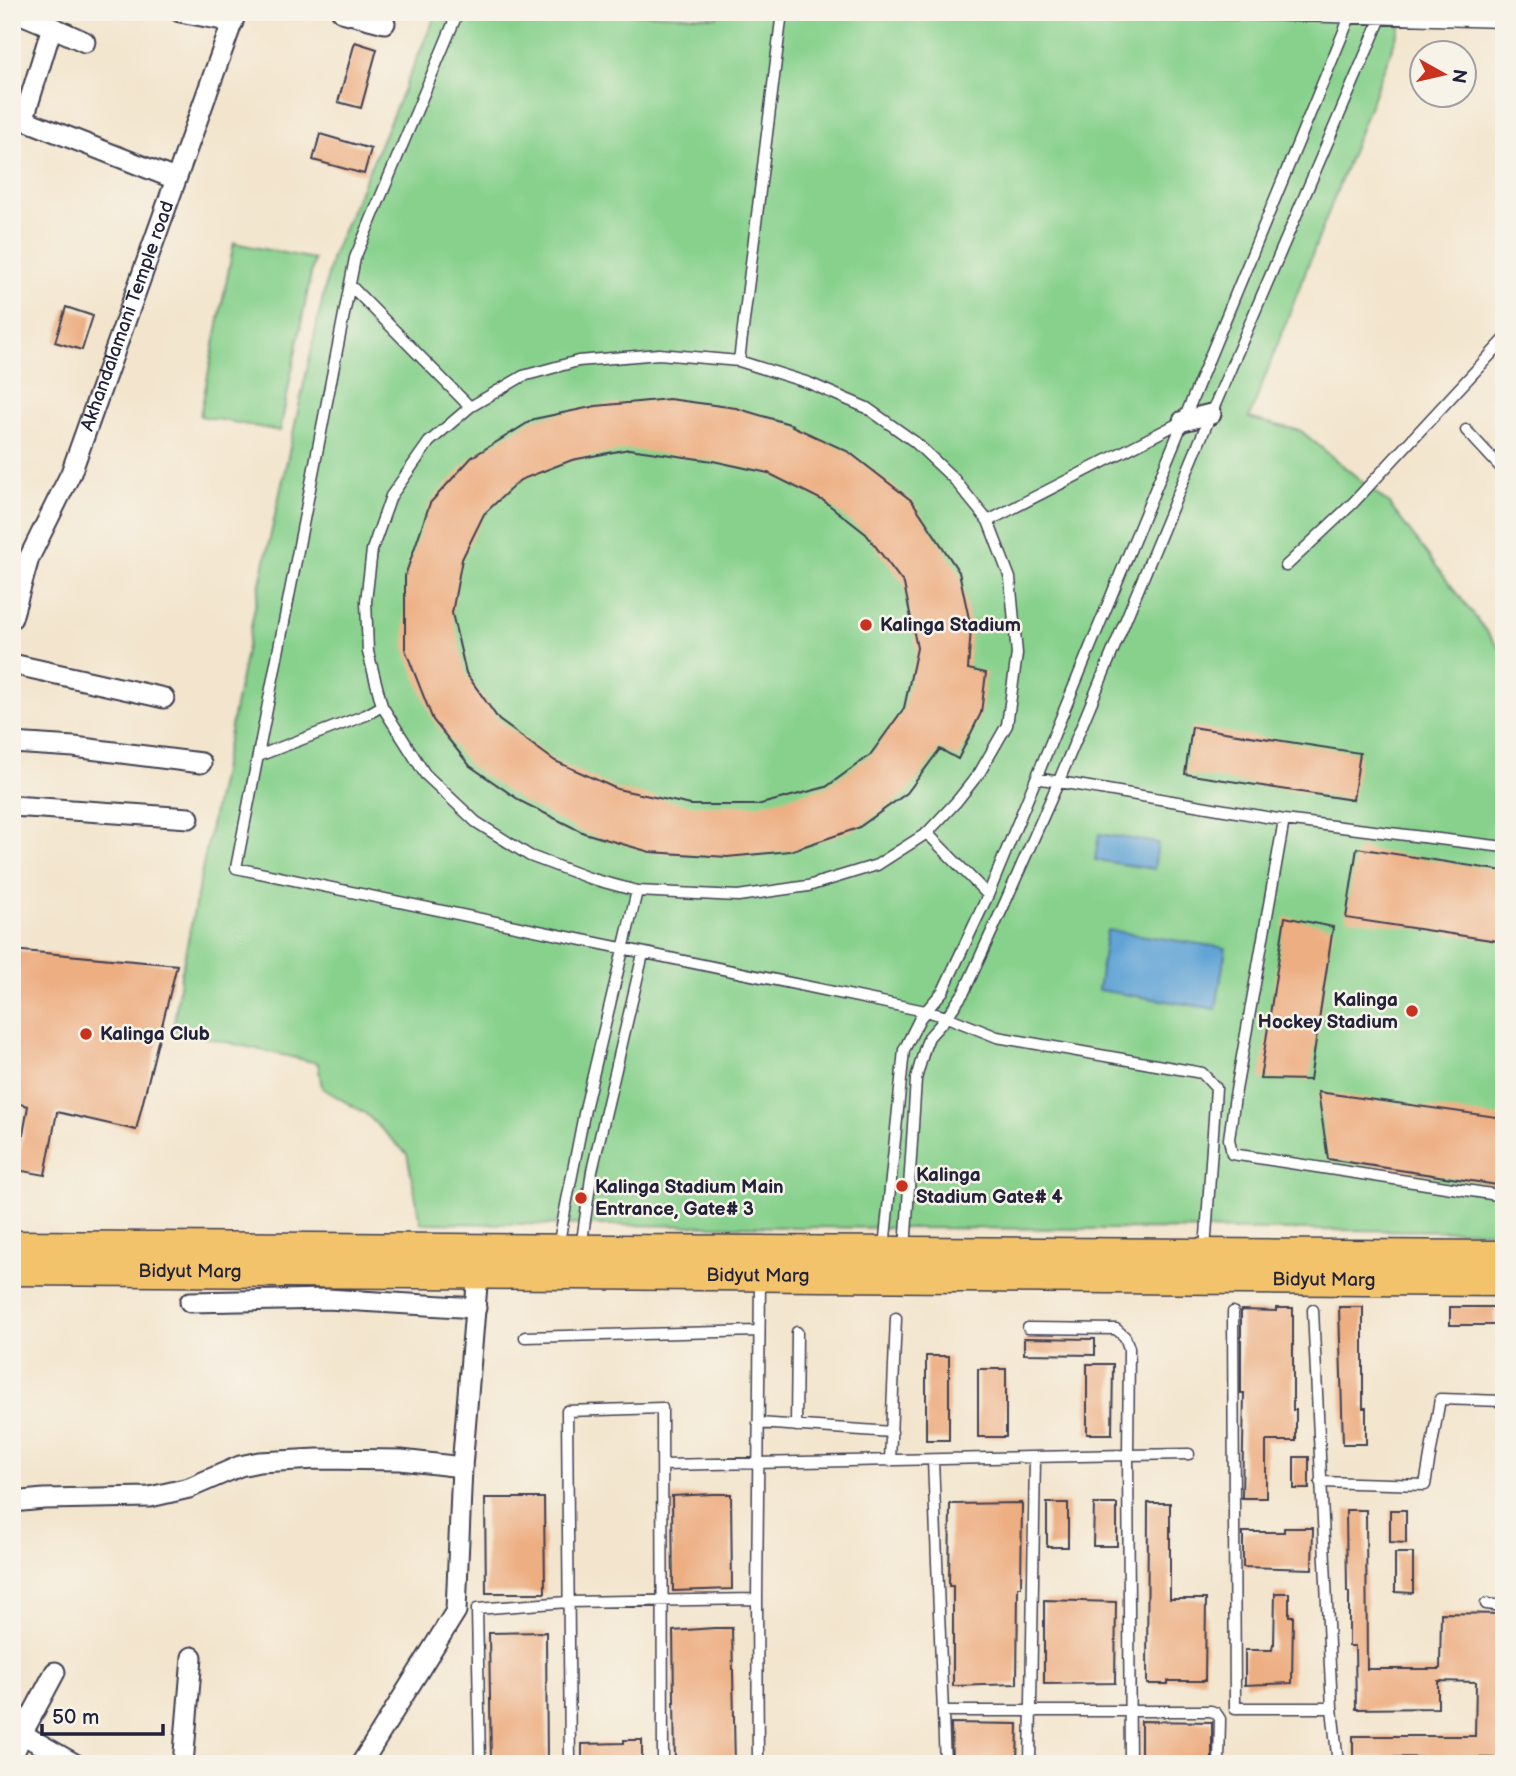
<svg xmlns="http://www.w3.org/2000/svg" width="1516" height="1776" viewBox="0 0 1516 1776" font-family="'Balsamiq Sans',sans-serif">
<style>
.green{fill:#88d18d;stroke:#557a64;stroke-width:2}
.water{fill:#62a4d6;stroke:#426388;stroke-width:2}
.building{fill:#edae82;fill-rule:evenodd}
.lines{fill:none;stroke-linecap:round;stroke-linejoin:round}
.lane-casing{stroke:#413f51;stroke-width:13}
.street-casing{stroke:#413f51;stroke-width:23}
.primary-casing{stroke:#413f51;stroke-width:33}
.lane{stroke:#fff;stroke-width:10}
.street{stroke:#fff;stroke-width:19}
.primary{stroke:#f2c36a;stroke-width:30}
.poi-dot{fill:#c8321e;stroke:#f7f3e8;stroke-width:2.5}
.labels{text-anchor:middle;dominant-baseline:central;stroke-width:5;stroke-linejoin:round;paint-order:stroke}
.street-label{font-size:19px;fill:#22223b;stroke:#f7f3e8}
.poi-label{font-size:19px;font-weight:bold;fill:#22223b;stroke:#f7f3e8;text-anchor:start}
</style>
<rect width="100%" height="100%" fill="#f7f3e8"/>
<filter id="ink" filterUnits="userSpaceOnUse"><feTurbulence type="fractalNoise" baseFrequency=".0143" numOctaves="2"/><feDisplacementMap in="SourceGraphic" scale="14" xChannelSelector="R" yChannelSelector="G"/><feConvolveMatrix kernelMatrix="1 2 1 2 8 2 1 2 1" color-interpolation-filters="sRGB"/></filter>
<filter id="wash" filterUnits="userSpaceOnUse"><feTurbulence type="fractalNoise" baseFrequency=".00686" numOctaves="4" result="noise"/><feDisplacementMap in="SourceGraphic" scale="28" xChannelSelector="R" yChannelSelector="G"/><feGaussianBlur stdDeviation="1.57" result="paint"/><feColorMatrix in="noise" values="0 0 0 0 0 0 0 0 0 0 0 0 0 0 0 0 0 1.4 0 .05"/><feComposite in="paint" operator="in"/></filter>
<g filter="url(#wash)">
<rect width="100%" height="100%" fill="#f3e5cd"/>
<path class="green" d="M437 12H602L717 17 718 12H1406L1249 418 1301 431 1388 503 1499 648H1504V1231L898 1228 421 1223 407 1154 366 1114 322 1088 318 1063 173 1030 181 975 256 602 332 256Z
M234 243 314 259 280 431 200 416Z"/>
<path class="water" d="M1099 834 1158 843 1154 869 1095 860Z
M1107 930 1226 948 1216 1009 1098 990Z"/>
<g id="blocks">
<path class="building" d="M355 42 377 49 361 108 338 102Z
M320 134 371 149 364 174 313 160Z
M66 307 93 316 82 350 55 342Z
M669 399 736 408 793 425 792 426 849 452 912 501 959 572 971 628 968 669 986 673 981 713 958 759 940 749 907 793 858 828 790 851 727 857 650 852 584 833 522 802 470 766 433 720 405 649V576L430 503 472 457 534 419 596 406ZM629 449 713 461 768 473 824 501 866 534 904 584 917 648 904 708 870 755 826 787 757 805H691L617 789 555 761 499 720 466 673 452 613 462 559 484 514 520 480 572 460Z
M1192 727 1360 753 1353 800 1185 774Z
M1357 848 1504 871V942L1346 918Z
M1285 917 1333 927 1310 1080 1260 1079Z
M12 950 177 965 136 1130 57 1112 45 1175 17 1170 28 1106 12 1102Z
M1318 1092 1504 1118V1186L1328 1159Z
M1339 1307H1363V1408H1366V1444H1343Z
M1450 1307H1495V1325H1450Z
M1276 1308H1293V1410H1296V1441H1266V1498H1242L1244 1393H1241V1310L1276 1311Z
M1024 1338 1095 1339V1355L1024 1354Z
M926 1356H949V1440H926Z
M1087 1364H1113L1112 1434H1087Z
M978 1369H1006V1437H978Z
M1294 1457H1309V1489H1294Z
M713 1494H731L732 1589 673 1591 672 1496Z
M485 1498H544L545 1593H486Z
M1022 1503 1021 1587H1018L1017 1684 953 1686V1586H949L950 1504Z
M1047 1503H1068V1547H1047Z
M1148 1503H1170V1599H1206L1205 1681H1168V1684H1147Z
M1094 1504H1117V1546H1093Z
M1346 1510H1366L1367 1669H1440L1441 1613 1504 1614V1682H1497V1737H1504V1758L1353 1757V1736H1475L1476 1682 1438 1681V1708L1356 1709 1355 1646H1349V1592H1347Z
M1390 1510H1406V1543L1390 1542Z
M1284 1528H1313L1312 1569 1243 1567V1532H1284Z
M1395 1553H1413V1593L1395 1592Z
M1275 1593H1289V1616H1293L1292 1683 1245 1685V1650H1272L1273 1644H1274Z
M1044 1600 1116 1602 1115 1683 1044 1684Z
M714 1628H732L735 1764H675L673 1631Z
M546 1632 547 1764H491L489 1633Z
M1141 1721 1212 1722V1764H1141Z
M951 1723 1018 1724 1017 1764H952Z
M624 1740H642V1764H582V1744L624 1743Z"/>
</g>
</g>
<g filter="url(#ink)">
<use href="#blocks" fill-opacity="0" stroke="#413f51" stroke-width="2"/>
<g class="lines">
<g class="lane-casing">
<path id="lane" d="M458 12 355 258 236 868 925 1011 947 1017 997 1037 1202 1073 1216 1088 1205 1251
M1157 12 1504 22
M351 286 470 407
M659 354 739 361 809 383 867 408 915 442 954 479 988 521 1010 578 1017 654 1007 725 980 772 957 801 927 833 877 865 808 886 738 896 637 891 589 878 530 856 476 822 425 774 382 706 368 652 366 601 372 550 391 496 429 442 470 407 523 376 578 361Z
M739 361 782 12
M1466 430 1504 471
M988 521 1183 421
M1286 566 1353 503 1504 340
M258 756 366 715 382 706
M1036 778 1284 820 1504 847
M1284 820 1235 1096 1229 1139 1232 1154 1504 1196
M927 833 988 895
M558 1246 585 1109 637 891
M581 1248 592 1171 643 954
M884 1248 904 1050 920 1018 943 991 988 895 1349 19
M905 1250 916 1079 925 1047 929 1037 947 1017 964 992 1004 905 1058 783 1211 414 1380 20
M1313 1310 1332 1708 1338 1764
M1233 1312 1235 1708H1332
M1028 1328 1116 1329 1125 1337 1129 1348 1128 1455 1189 1454
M525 1337 759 1331
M758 1423 892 1432
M796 1426 797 1332
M933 1460 945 1764
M890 1461 896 1318
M663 1465 1128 1455 1130 1764
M1320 1482 1425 1485 1440 1399 1504 1401
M1486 1604 1504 1606
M945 1711H1211L1216 1713 1220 1719 1219 1764
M480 1764 477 1609 567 1602 757 1599
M570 1764 567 1411 662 1408 663 1764
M758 1764 757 1599 760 1280
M1030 1764 1035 1458"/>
</g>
<g class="street-casing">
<g id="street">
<path d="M16 12 52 27 23 121"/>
<path d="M180 12 233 22"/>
<path d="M342 12 385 23"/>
<path d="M52 27 85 42"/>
<path d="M12 115 175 179"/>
<path d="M1183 421 1211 414"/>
<path id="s1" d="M12 618 29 558 71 473 236 12"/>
<path d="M12 664 164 698"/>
<path d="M12 743 74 747 201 763"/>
<path d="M12 806 189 818"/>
<path d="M190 1302 327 1299 476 1308"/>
<path d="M12 1502 44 1499 150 1497 189 1488 240 1466 259 1462 318 1459 401 1460 462 1467"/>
<path d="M13 1726 22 1734 75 1764"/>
<path d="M12 1758 22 1734 55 1672"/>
<path d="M183 1764 192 1657"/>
<path d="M361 1764 456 1611 462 1467 478 1273"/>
</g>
</g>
<g class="primary-casing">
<g id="primary">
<path d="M12 1246 1504 1256"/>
<path id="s2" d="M12 1270 1504 1281"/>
</g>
</g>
<use href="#lane" class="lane"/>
<use href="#street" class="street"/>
<use href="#primary" class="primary"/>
</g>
</g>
<g class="poi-dot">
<circle cx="866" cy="625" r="7"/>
<circle cx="1412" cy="1011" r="7"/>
<circle cx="86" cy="1034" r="7"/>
<circle cx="902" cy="1186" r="7"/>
<circle cx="581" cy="1198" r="7"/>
</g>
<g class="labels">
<g class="street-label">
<text stroke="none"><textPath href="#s1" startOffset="324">Akhandalamani Temple road</textPath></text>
<text stroke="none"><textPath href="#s2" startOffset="178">Bidyut Marg</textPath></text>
<text stroke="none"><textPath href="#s2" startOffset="746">Bidyut Marg</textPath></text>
<text stroke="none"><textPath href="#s2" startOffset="1312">Bidyut Marg</textPath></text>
</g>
<g class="poi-label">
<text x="880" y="625">Kalinga Stadium</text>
<text x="1398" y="1000" text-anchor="end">Kalinga<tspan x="1398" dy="22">Hockey Stadium</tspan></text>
<text x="100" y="1034">Kalinga Club</text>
<text x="916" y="1175">Kalinga<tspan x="916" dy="22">Stadium Gate# 4</tspan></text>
<text x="595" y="1187">Kalinga Stadium Main<tspan x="595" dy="22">Entrance, Gate# 3</tspan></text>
</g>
</g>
<rect width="1516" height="1776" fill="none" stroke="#f7f3e8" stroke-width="42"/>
<g transform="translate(1443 74) rotate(98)"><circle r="33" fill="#f7f3e8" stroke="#a29fa3" stroke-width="2"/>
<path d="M0-5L12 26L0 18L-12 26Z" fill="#c8321e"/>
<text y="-10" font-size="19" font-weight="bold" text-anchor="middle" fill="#22223b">N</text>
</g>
<path d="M42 1724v10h121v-10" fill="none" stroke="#22223b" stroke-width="3.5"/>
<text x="52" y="1724" font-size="21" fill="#22223b" stroke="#f7f3e8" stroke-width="5" paint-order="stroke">50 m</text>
</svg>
